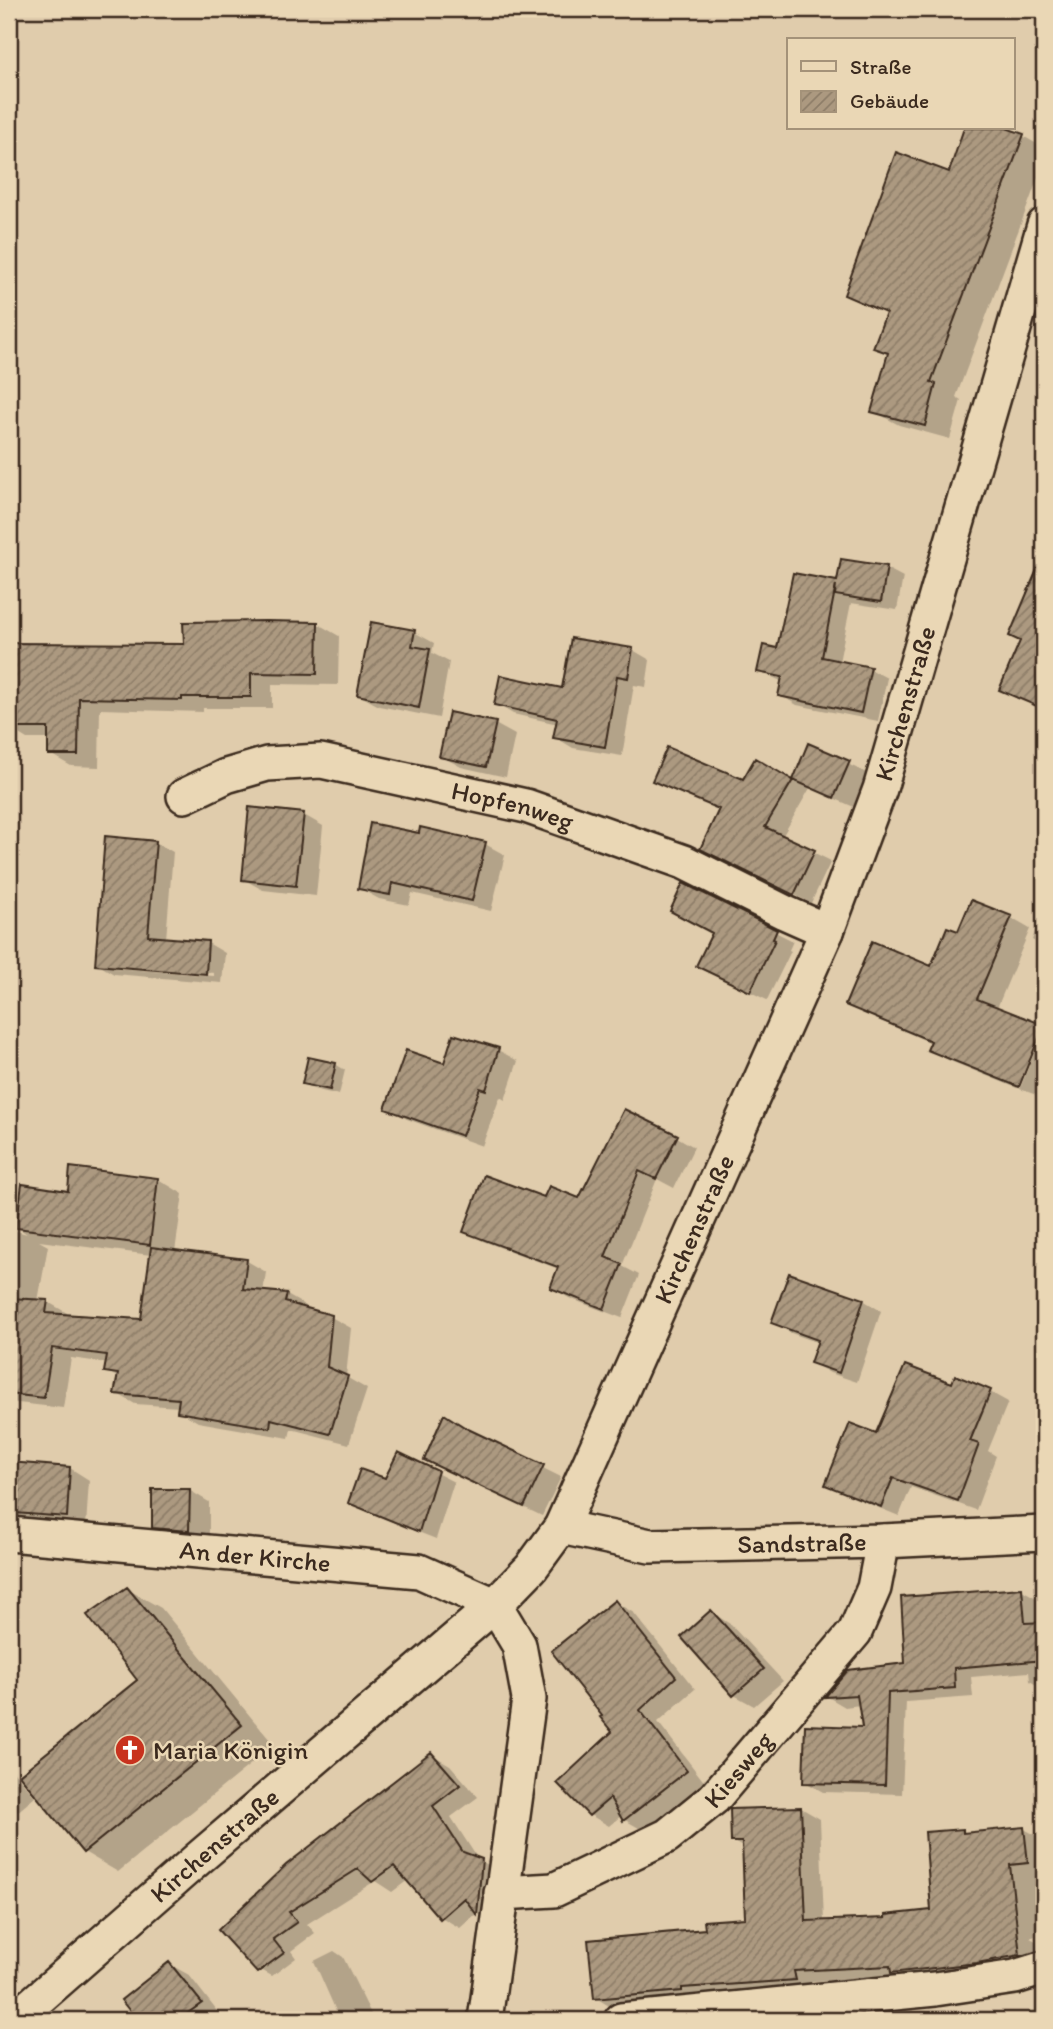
<svg xmlns="http://www.w3.org/2000/svg" width="1053" height="2029" viewBox="0 0 1053 2029" font-family="Itim,sans-serif">
<style>
.shadow{fill:#0003;fill-rule:evenodd}
.building{fill:url(#building-hatch);stroke:#3b2a1e;stroke-width:2}
.lines{fill:none;stroke-linecap:round;stroke-linejoin:round}
.street-casing{stroke:#3b2a1e;stroke-width:38}
.street{stroke:#ead7b5;stroke-width:33}
.labels{text-anchor:middle;dominant-baseline:central;stroke-width:5;stroke-linejoin:round;paint-order:stroke}
.street-label{font-size:26px;fill:#3b2a1e;stroke:#ead7b5}
.poi-label{font-size:26px;fill:#3b2a1e;stroke:#ead7b5;text-anchor:start}
</style>
<defs>
<pattern id="building-hatch" width="6" height="6" patternUnits="userSpaceOnUse" patternTransform="scale(1.75)"><rect width="6" height="6" fill="#ac9980"/><path d="M-1 1l2-2M0 6l6-6M5 7l2-2" fill="none" stroke="#8d7d68"/></pattern>
</defs>
<rect width="100%" height="100%" fill="#e0ccac"/>
<filter id="ink" filterUnits="userSpaceOnUse"><feTurbulence type="fractalNoise" baseFrequency=".0143" numOctaves="2"/><feDisplacementMap in="SourceGraphic" scale="14" xChannelSelector="R" yChannelSelector="G"/><feConvolveMatrix kernelMatrix="1 2 1 2 8 2 1 2 1" color-interpolation-filters="sRGB"/></filter>
<g filter="url(#ink)">
<path class="shadow" d="M966 128H1001L1023 136 1044 148V162L956 397 961 400 950 439 899 425 873 411 889 355 875 347 887 315 846 294 950 174Z
M886 568 903 577 897 610 851 603 839 662 870 669 887 678 878 721 797 705 780 695 783 682 759 671 778 650 794 575 838 583Z
M1025 602 1044 610V711L1001 689 1022 642Z
M318 624 339 636 338 685 272 684V708H203V712L100 709 99 767 71 766 50 754V739H27L9 728V645L185 646Z
M414 632 434 643 432 653 449 662 439 718 379 706 359 695Z
M633 650 650 660 646 687 634 685 622 756 573 748 555 737 558 724 513 714 496 704 564 690Z
M495 724 515 735 506 777 461 767 441 756Z
M809 746 869 774 854 807 810 788 782 837 831 861 811 903 719 857 720 811 671 790 654 781H744L756 761 794 782Z
M304 815 323 826 316 896 263 890 243 879Z
M155 842 173 852 166 939 208 943 225 953 222 983 114 974 97 964ZM113 965 214 973V976L113 968Z
M485 844 505 855 491 911 412 893 409 905 379 899 359 888Z
M684 886 793 941 789 950 791 951 767 1000 715 975 714 933Z
M972 902 1011 918 1030 929 997 1008 1041 1027 1017 1088 948 1060 929 1050 932 1043 866 1015 847 1004 931 969 959 934Z
M1044 908V947L1032 940Z
M1044 1028V1082L1039 1096 1020 1089Z
M498 1050 518 1061 505 1100 500 1097 482 1146 407 1119 387 1108 445 1065Z
M335 1064 345 1070 339 1095 313 1089 304 1084Z
M677 1137 694 1147 674 1188 657 1179 622 1266 639 1275 622 1318 569 1298 552 1288 559 1269 483 1241 465 1231 545 1199 580 1200Z
M158 1179 183 1194 175 1252 247 1261 266 1272 263 1293 287 1295 306 1306 305 1309 331 1317 351 1328 346 1377 367 1389 349 1444 291 1429 289 1438 198 1422 179 1411V1407L135 1404 116 1393 119 1378 106 1371 107 1363 71 1358 63 1408 9 1402V1229L27 1234 17 1227 70 1193ZM39 1241 151 1255 143 1321 66 1316 67 1313 48 1302 38 1301 48 1246Z
M1044 1190V1211L1037 1207Z
M863 1300 881 1311 857 1382 830 1373 812 1363 819 1343 791 1333 773 1323Z
M953 1386 990 1392 1008 1402 988 1451 996 1456 976 1510 911 1487 899 1516 845 1494 827 1484 877 1435Z
M468 1431 561 1477 542 1516 444 1469Z
M399 1454 454 1482 436 1539 367 1512 351 1502 386 1480Z
M9 1464 70 1468 89 1480 86 1527 9 1521Z
M189 1490 209 1502V1541L174 1538 154 1527Z
M127 1589 161 1608 274 1745 118 1872 84 1852 139 1680Z
M1022 1590 1040 1600 1042 1623H1044V1690L1030 1681 1029 1672 971 1677 973 1697 906 1702 902 1794 823 1792 805 1782 864 1729 860 1705 845 1707 828 1697 907 1664Z
M615 1602 634 1613 695 1689 658 1722 705 1783 644 1831 625 1820 622 1815 609 1826 590 1815 560 1783 614 1732 605 1716Z
M711 1612 730 1624 783 1681 754 1706 734 1695Z
M431 1754 450 1765 478 1797 451 1817 478 1859 500 1872 496 1924 477 1913 460 1928 441 1917 408 1880 392 1892 375 1881 307 1924 315 1933 291 1951 296 1958 272 1976 252 1965 221 1930Z
M9 1766 35 1797 9 1819Z
M801 1808 820 1819 824 1922 887 1920 933 1912 962 1830 969 1834 1024 1829 1043 1839 1044 1926 1035 1929V1936L1030 1938 1036 1941 1039 1965 901 1977 812 1981 814 1990 614 2009 596 1998 707 1930 747 1919 744 1848 732 1841Z
M334 1951 343 1957 374 2020H340L314 1961Z
M169 1964 189 1975 220 2015 212 2020H139L124 2001Z"/>
<path class="building" d="M964 128H1006L1024 134 931 382 936 384 925 426 871 412 888 353 873 348 886 313 844 295 896 152 949 172Z
M1044 553V709L999 690 1020 641 1009 636Z
M841 559 887 566 881 602 835 595 836 585 822 657 871 667 861 713 778 696 782 677 757 672 763 645 777 648 793 573 837 581Z
M266 621 318 622 317 674 251 673V697H182V700L79 698 78 755H48V728H9V643L184 644 183 622Z
M371 622 415 630 412 646 430 649 419 708 357 695Z
M571 638 633 648 628 678 617 676 605 747 553 738 557 719 494 705 500 675 562 688Z
M449 712 496 722 486 767 439 757Z
M808 743 850 761 834 798 793 780Z
M667 747 743 779 755 758 793 780 765 827 815 850 794 895 700 849 719 809 652 781Z
M249 807 304 813 296 886 242 880Z
M370 823 419 833 420 827 486 842 472 901 392 883 390 895 358 889Z
M105 836 156 841 148 936 208 941 206 974 95 965Z
M683 883 777 930 773 939 775 940 750 992 696 966 712 933 670 911Z
M971 900 1012 916 977 999 1044 1025 1019 1087 927 1050 931 1041 845 1005 872 941 931 966 947 927 958 931Z
M453 1034 499 1048 486 1090 480 1088 462 1136 385 1109 406 1050 444 1063Z
M308 1057 336 1063 330 1090 302 1084Z
M624 1109 678 1135 656 1179 639 1171 605 1257 622 1264 604 1309 550 1288 558 1267 463 1232 484 1175 544 1197 549 1186 579 1198Z
M70 1167 158 1178 150 1245 16 1228 22 1184 68 1191Z
M151 1247 247 1259 243 1289 287 1293 285 1302 332 1315 327 1367 348 1376 330 1434 271 1419 270 1428 177 1412 179 1399 114 1394 118 1374 104 1372 107 1355 52 1348 44 1398 9 1394V1298L48 1300 46 1313 141 1319Z
M789 1273 864 1299 839 1373 810 1363 818 1340 771 1323Z
M905 1365 952 1383 955 1375 991 1390 970 1441 979 1444 958 1501 893 1478 881 1507 825 1485 850 1423 876 1433Z
M444 1414 466 1428 544 1465 524 1507 424 1460Z
M398 1452 438 1471 419 1532 348 1503 360 1469 385 1478Z
M9 1462 70 1467 67 1517 15 1513V1502H9Z
M152 1489H190L189 1531 152 1528Z
M127 1587 242 1725 83 1853 19 1775 137 1680 87 1615Z
M1022 1588 1025 1623 1044 1622V1660L954 1668 955 1688 888 1693 885 1785 803 1783 805 1725 862 1727 857 1695 825 1697 848 1670 905 1663 901 1597Z
M615 1600 676 1677 640 1710 687 1771 623 1821 610 1798 589 1816 557 1783 612 1732 600 1717 602 1716 551 1651Z
M711 1610 764 1669 733 1696 681 1637Z
M431 1752 460 1785 433 1806 463 1852 482 1859 477 1915 464 1898 440 1919 394 1866 372 1882 358 1869 289 1912 297 1922 273 1939 284 1953 257 1973 218 1930 286 1865Z
M801 1807 806 1921 885 1918V1915L931 1910 925 1832 963 1829V1833L1024 1827 1028 1863 1010 1865 1020 1955 977 1963 891 1973 890 1966 794 1971 796 1980 682 1988V1991L594 1999 588 1940 705 1929 704 1921 745 1918 742 1842H731L730 1809Z
M169 1962 202 2003 178 2020H137L121 2000Z"/>
<g class="lines">
<g class="street-casing">
<g id="street">
<path id="s1" d="M184 796 226 776 267 764 321 761 526 806 684 862 784 912 827 931"/>
<path id="s2" d="M561 1527 650 1546 883 1541 1044 1533"/>
<path id="s3" d="M9 1534 419 1571 495 1605 519 1645 529 1699 485 2020"/>
<path id="s4" d="M501 1893 554 1890 667 1836 714 1798 855 1632 874 1588 883 1541"/>
<path id="s5" d="M14 2020 200 1857 495 1605 531 1568 561 1527 827 931 880 789 1044 225"/>
<path d="M621 2020 935 1989 1015 1977 1044 1968"/>
</g>
</g>
<use href="#street" class="street"/>
</g>
</g>
<defs>
<g id="church-disc" transform="scale(1.575)"><circle r="9.5" fill="#c8321e" stroke="#ead7b5"/><path d="M-1.2-6h2.4v3.5h3.3v2.4h-3.3V6h-2.4V-.1h-3.3v-2.4h3.3Z" fill="#fff"/></g>
</defs>
<g fill-rule="evenodd">
<use href="#church-disc" x="130" y="1750"/>
</g>
<g class="labels">
<g class="street-label">
<text stroke="none"><textPath href="#s5" startOffset="1631">Kirchenstraße</textPath></text>
<text stroke="none"><textPath href="#s1" startOffset="340">Hopfenweg</textPath></text>
<text stroke="none"><textPath href="#s5" startOffset="1064">Kirchenstraße</textPath></text>
<text stroke="none"><textPath href="#s2" startOffset="243">Sandstraße</textPath></text>
<text stroke="none"><textPath href="#s3" startOffset="247">An der Kirche</textPath></text>
<text stroke="none"><textPath href="#s4" startOffset="276">Kiesweg</textPath></text>
<text stroke="none"><textPath href="#s5" startOffset="266">Kirchenstraße</textPath></text>
</g>
<g class="poi-label">
<text x="153" y="1750">Maria Königin</text>
</g>
</g>
<rect width="1053" height="2029" fill="none" stroke="#ead7b5" stroke-width="35"/>
<rect x="18" y="18" width="1018" height="1994" fill="none" stroke="#3b2a1e" stroke-width="2.5" filter="url(#ink)"/>
<rect x="787" y="38" width="228" height="91" fill="#ead7b5" stroke="#a49279" stroke-width="2"/>
<rect x="801" y="61" width="35" height="10" fill="#ead7b5" stroke="#a49279" stroke-width="2"/>
<text x="850" y="74" font-size="21" fill="#3b2a1e">Straße</text>
<rect x="801" y="91" width="35" height="21" fill="url(#building-hatch)" stroke="#a49279" stroke-width="2"/>
<text x="850" y="108" font-size="21" fill="#3b2a1e">Gebäude</text>
</svg>
